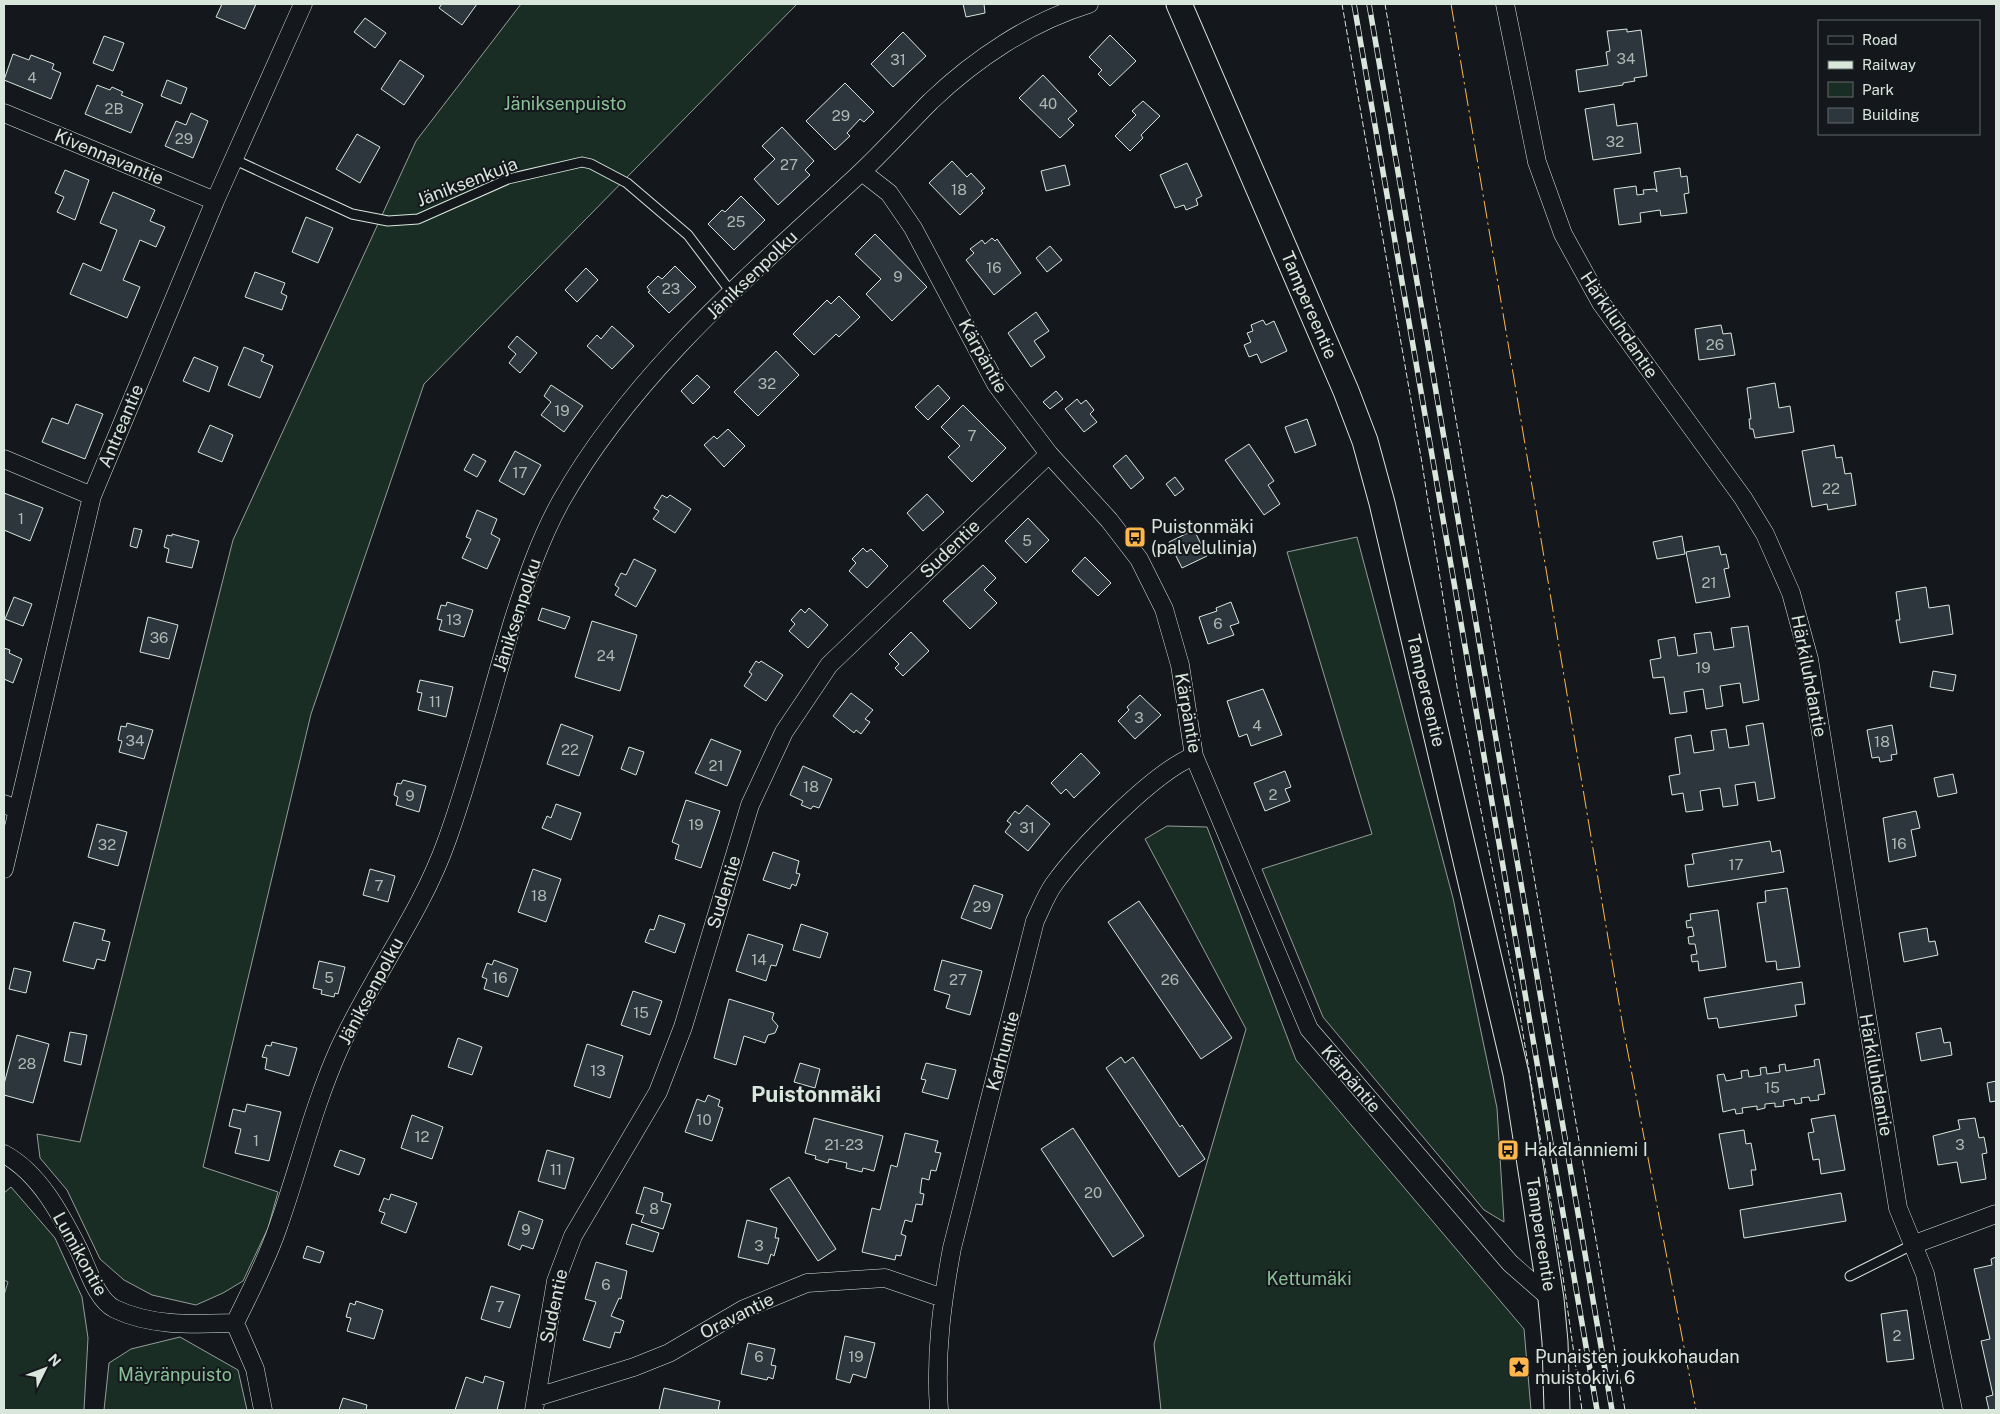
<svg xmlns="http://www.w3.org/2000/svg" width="2000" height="1414" viewBox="0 0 2000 1414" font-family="'Public Sans',sans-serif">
<rect width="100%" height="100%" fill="#14181c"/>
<path fill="#1a2d24" stroke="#939e99" d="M521 4H797L424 384 311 714 203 1167 278 1192 268 1228 243 1281 223 1293 196 1305 152 1295 124 1280 100 1259 67 1190 40 1158 37 1134 80 1142 233 540 416 141Z
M1357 537 1453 898 1497 1108 1504 1222 1484 1210 1323 1017 1262 869 1372 834 1287 552Z
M1167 826 1207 827 1296 1060 1524 1329 1531 1410H1161L1154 1344 1246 1029 1145 839Z
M11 1187 55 1238 82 1297 88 1338 84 1410H4V1295L8 1282 4 1280V1193Z
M180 1337 238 1370 247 1410H104L109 1363 131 1349Z"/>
<path fill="#2c363c" stroke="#d8e6dc" d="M222 4H256L245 29 216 17Z
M442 4H477L462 25 439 8Z
M963 4H984L985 13 966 17Z
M365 18 386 33 375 48 354 32Z
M1627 29V32L1641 30 1647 76 1634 78 1635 81 1623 83V85L1579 92 1576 70 1608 65 1606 52 1610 51 1607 31Z
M903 32 926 56 893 87 871 64Z
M1110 35 1136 61 1110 86 1098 74 1102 70 1089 57Z
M104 36 124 43 113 71 93 63Z
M13 54 29 60 31 55 54 64 52 69 61 73 51 99 4 80Z
M400 60 424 76 404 105 381 89Z
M1043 75 1077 111 1068 119 1074 125 1060 138 1019 98Z
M167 80 187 88 181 104 161 96Z
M845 83 874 112 864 122 860 119 847 133 850 136 835 150 806 121Z
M97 85 110 90 112 87 123 92 121 95 143 104 131 133 85 114Z
M1143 101 1160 116 1141 135 1143 138 1130 151 1115 136 1136 115 1132 111Z
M1614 104 1617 126 1637 123 1641 153 1593 160 1585 109Z
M191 113 208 121 193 158 165 146 176 121 186 125Z
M782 127 814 161 805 170 810 175 778 205 754 179 775 159 762 146Z
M357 134 380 147 360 183 336 169Z
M952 161 967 177 971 173 985 188 981 191 983 193 960 215 929 183Z
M1187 163 1202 196 1196 199 1198 205 1186 210 1184 205 1175 208 1160 175Z
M1065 165 1070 185 1046 191 1041 171Z
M1680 168 1681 177 1687 176 1689 193 1684 194 1687 213 1661 216 1660 210 1640 213 1641 222 1619 225 1614 189 1636 186 1637 195 1644 194 1643 190 1655 189 1657 192 1654 172Z
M65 170 89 180 75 220 57 212 64 197 55 193Z
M113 192 155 210 150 221 165 227 156 247 140 240 123 280 140 287 127 318 70 294 83 263 101 271 117 230 100 223Z
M741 196 765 220 734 250 708 224 722 210 725 212Z
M306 217 333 228 318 263 292 252Z
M875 234 927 287 892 321 866 294 881 279 855 254Z
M992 238 995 241 997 239 1021 273 994 295 966 260 974 253 970 249 982 240 985 244Z
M1050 246 1062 260 1047 272 1036 258Z
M675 266 696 287 669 313 648 292 650 291 647 287 658 276 662 279Z
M586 268 598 280 577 302 565 290Z
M255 272 285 283 281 293 287 296 282 310 245 297Z
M839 296 860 317 839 337 836 334 814 355 793 334 827 300 831 304Z
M1036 312 1049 331 1034 341 1045 357 1031 367 1008 333Z
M1263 320 1266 325 1274 321 1287 351 1261 363 1257 354 1249 357 1244 345 1251 342 1247 333 1253 331 1251 325Z
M1721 325 1723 334 1731 333 1735 355 1699 360 1695 329Z
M612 326 634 346 612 369 587 346 597 335 601 339Z
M517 336 537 353 520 373 509 363 516 354 508 347Z
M244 347 264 355 261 361 273 366 260 398 228 385Z
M776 351 799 375 758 416 734 392Z
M194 357 218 367 209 392 183 381Z
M697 375 710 387 693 404 681 391Z
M1775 383 1779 408 1790 406 1794 432 1755 438 1753 429H1750L1749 419H1751L1747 388Z
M551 385 583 406 564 432 541 415 551 402 544 396Z
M938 385 950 398 928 420 915 407Z
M1056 391 1063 399 1050 409 1043 402Z
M1077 399 1081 404 1086 400 1094 410 1090 414 1097 422 1084 432 1065 409Z
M76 404 103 414 85 459 42 442 52 418 68 424Z
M963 405 1006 448 972 482 948 457 960 446 941 427Z
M1307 419 1316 445 1295 453 1285 427Z
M210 425 233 435 222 462 198 452Z
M728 429 745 446 724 467 704 445 714 436 717 439Z
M1249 444 1274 481 1268 485 1280 504 1264 515 1225 460Z
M1834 445 1836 458 1842 457 1845 474 1851 473 1856 505 1828 510 1827 504 1812 507 1802 451Z
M515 451 541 465 524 495 499 481Z
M473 454 486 461 477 477 464 470Z
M1126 455 1144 478 1131 489 1113 466Z
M1175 477 1184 489 1175 496 1166 484Z
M4 493 43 508 30 541 4 530Z
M927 494 944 512 923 531 907 513Z
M662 495 667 498 670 495 691 509 675 533 653 519 659 511 654 508Z
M477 510 497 519 491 534 500 539 487 569 462 558 471 539 466 537Z
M1028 518 1049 540 1026 563 1005 541Z
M134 528 142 530 137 548 130 546Z
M1194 530 1207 556 1182 568 1169 542Z
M172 534 199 541 192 568 166 562 169 549 164 547 167 535 172 536Z
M1682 536 1685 554 1657 559 1653 542Z
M1719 546 1721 555 1726 554 1729 568 1724 569 1730 597 1696 603 1686 552Z
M863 548 867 552 871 549 888 566 867 588 849 571 856 563 852 559Z
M1085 557 1111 583 1098 596 1072 571Z
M634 559 656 570 636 607 615 595 619 588 615 585 621 573 626 575Z
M983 565 996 578 984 590 997 603 970 629 943 601Z
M1926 587 1929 608 1949 605 1953 634 1900 643 1896 620H1900L1896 592Z
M14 597 32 604 23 626 5 619Z
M447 602 473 610 464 637 439 630 442 620 437 619 441 605 446 606Z
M1231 602 1239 623 1230 626 1234 635 1208 644 1199 617 1217 611 1216 608Z
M542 608 570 617 565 629 538 620Z
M809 608 828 625 808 648 789 631 795 624 791 620 801 609 805 613Z
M148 617 178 625 169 659 140 652Z
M592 621 637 635 620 691 575 677Z
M1748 626 1759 700 1743 703 1740 683 1720 686 1723 706 1706 709 1703 689 1684 692 1687 712 1670 714 1664 677 1653 678 1650 660 1661 658 1658 640 1675 637 1678 656 1697 653 1694 634 1711 632 1714 650 1734 647 1731 628Z
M911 632 929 651 903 676 895 668 899 664 889 654Z
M4 648 10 650 9 653 22 659 13 683 4 679Z
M756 661 759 663 761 661 783 675 766 701 744 686 752 674 749 672Z
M1933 671 1956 675 1953 691 1930 687Z
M420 680 453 687 446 717 418 710 422 693 417 692Z
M1263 689 1282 735 1251 746 1247 734 1239 737 1227 701Z
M851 693 873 710 865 719 870 722 861 734 856 730 854 733 833 716Z
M1140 695 1161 715 1135 739 1118 721 1129 710 1127 707Z
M127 723 153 730 144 759 119 752 122 741 118 740 121 726 126 727Z
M1763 723 1775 798 1758 801 1755 782 1735 785 1738 805 1723 807 1720 788 1700 791 1703 810 1686 812 1683 793 1672 795 1669 776 1680 774 1675 738 1691 735 1694 753 1714 750 1711 731 1726 729 1729 748 1749 745 1746 726Z
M561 724 593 736 579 776 547 764Z
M1892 725 1897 754 1891 755 1892 760 1880 762 1879 757 1872 758 1867 730Z
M711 739 741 751 727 786 695 773Z
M629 747 644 752 636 775 621 769Z
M1081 753 1100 773 1074 798 1066 789 1061 794 1051 783Z
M803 766 832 779 819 808 813 806 811 809 801 805 803 801 790 795Z
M1285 771 1291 787 1285 789 1290 801 1265 811 1254 783Z
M1953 774 1957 793 1938 797 1934 778Z
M403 780 426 786 419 812 396 805 398 797 394 795 397 783 401 784Z
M686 800 720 811 701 868 675 859 679 845 672 842Z
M556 804 581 813 571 840 542 828 547 816 551 818Z
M1027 805 1050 824 1028 851 1005 832 1011 824 1007 821 1015 811 1019 814Z
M1916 811 1920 828 1911 830 1916 856 1889 862 1883 818Z
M97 824 127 832 118 866 88 857Z
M1770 841 1772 852 1780 850 1784 872 1688 887 1685 865 1694 864 1692 854Z
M773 852 799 861 796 873 800 874 796 886 792 884 790 889 763 880Z
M370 869 395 876 388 902 363 895Z
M533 869 561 879 546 922 518 912Z
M974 885 1003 895 991 929 961 918Z
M1787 888 1800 967 1777 970 1776 961 1766 962 1757 903 1766 902 1765 891Z
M1139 901 1232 1038 1201 1059 1108 922Z
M1718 910 1726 967 1699 971 1698 961 1692 962 1691 955 1697 954 1695 944H1689L1688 937 1694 936 1692 927 1687 928 1686 921 1691 920 1690 914Z
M659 915 685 924 675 953 645 942 650 929 654 930Z
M74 922 105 930 102 940 110 942 105 961 97 959 94 969 63 961Z
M801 924 828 933 820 958 793 950Z
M1927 928 1929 942 1935 941 1938 955 1904 962 1899 933Z
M748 934 783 945 776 966 771 965 766 981 736 971Z
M494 960 518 969 508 997 484 989 487 979 482 977 487 963 492 965Z
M942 960 982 971 970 1015 946 1008 950 995 934 990Z
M319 961 345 967 338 994 335 993 334 997 321 994 322 990 313 988Z
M14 968 31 972 26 993 9 989Z
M1802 982 1805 1004 1795 1005 1797 1016 1719 1028 1717 1018 1708 1019 1704 998Z
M633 991 662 1001 650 1035 621 1025Z
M729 999 774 1013 772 1019 778 1026 775 1033 768 1035 765 1043 744 1036 736 1065 714 1058Z
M1941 1028 1944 1043 1950 1042 1952 1055 1921 1061 1916 1033Z
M70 1032 87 1035 81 1065 64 1061Z
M17 1035 49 1044 33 1103 4 1095V1084Z
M458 1038 482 1047 472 1075 448 1067Z
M272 1042 297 1048 289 1076 265 1069 267 1058 262 1057 266 1045 271 1046Z
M587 1044 623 1056 610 1098 574 1086Z
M1121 1057 1125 1063 1133 1057 1180 1127 1182 1125 1205 1159 1179 1177 1106 1068Z
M1819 1059 1825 1094 1818 1095 1819 1100 1810 1101 1809 1097 1801 1098 1802 1103 1795 1104 1794 1099 1783 1101 1784 1106 1775 1107V1103L1765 1104V1108L1757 1110V1106L1742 1108 1743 1113 1736 1114 1735 1109 1723 1112 1717 1075 1724 1074 1726 1081 1742 1078 1741 1071 1748 1070 1749 1077 1761 1075 1760 1068 1766 1067 1767 1074 1780 1072 1779 1065 1785 1064 1786 1071 1815 1066 1814 1060Z
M800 1063 820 1069 815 1088 794 1082Z
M926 1063 956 1070 948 1099 922 1092 926 1080 921 1079Z
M1996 1081V1101L1990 1102 1987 1083Z
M708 1095 720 1100 718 1106 723 1108 712 1141 685 1132 697 1099 705 1102Z
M247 1104 281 1112 269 1161 235 1153 241 1129 229 1126 233 1109 245 1112Z
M412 1115 443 1127 432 1159 401 1148Z
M1835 1115 1845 1170 1821 1174 1819 1159 1813 1160 1808 1133 1814 1132 1811 1119Z
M814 1118 883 1136 874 1171 863 1168 862 1172 846 1168 847 1163 829 1159 828 1163 815 1159 816 1156 805 1153Z
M1975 1118 1979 1138 1984 1137 1987 1153 1982 1154 1986 1179 1961 1183 1957 1162 1938 1165 1933 1136 1960 1129 1958 1120Z
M1073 1128 1144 1236 1113 1257 1041 1149Z
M1744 1130 1746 1144 1751 1143 1756 1170H1751L1753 1185 1729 1189 1719 1134Z
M905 1133 938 1141 935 1152 941 1153 936 1171 931 1170 929 1180 922 1178 920 1193 924 1194 922 1205 916 1204 912 1222 905 1220 901 1234 906 1236 901 1256 896 1255 895 1260 862 1252 872 1208 880 1210 891 1165 897 1167Z
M340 1150 365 1159 359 1175 334 1166Z
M547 1150 574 1158 565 1189 538 1181Z
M789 1177 836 1249 818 1261 770 1189Z
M644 1187 663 1193 661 1201 671 1204 663 1229 641 1222 644 1215 636 1213Z
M1841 1193 1846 1221 1744 1238 1740 1210Z
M391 1194 417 1203 406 1233 381 1223 385 1213 379 1211 384 1198 389 1200Z
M519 1211 543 1220 533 1249 522 1245 520 1250 508 1245Z
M747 1220 777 1228 775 1238H779L774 1256 771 1254 768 1264 738 1257Z
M632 1224 659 1233 653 1252 626 1244Z
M307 1246 324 1252 320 1263 303 1258Z
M1996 1257V1410H1989L1986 1397 1993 1395 1981 1341 1990 1339 1974 1269 1992 1265 1991 1259Z
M596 1262 627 1271 621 1299 619 1298 611 1316 624 1321 620 1333 615 1332 610 1348 583 1340 596 1302 585 1299Z
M491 1286 520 1295 510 1328 481 1319Z
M356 1301 383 1310 374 1339 347 1331 351 1318 346 1317 350 1303 355 1305Z
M1907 1310 1914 1359 1887 1362 1881 1314Z
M845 1336 875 1343 866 1378 853 1374 850 1383 836 1379Z
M748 1343 775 1349 771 1365 776 1366 773 1379 768 1377 767 1380 741 1374Z
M485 1376 504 1382 497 1410H455L466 1377 483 1383Z
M664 1388 720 1401 718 1410H659Z
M343 1398 367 1405 366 1410H339Z"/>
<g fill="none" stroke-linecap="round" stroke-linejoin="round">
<g stroke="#d8e6dc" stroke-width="11">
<path id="service" d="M233 159 352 214 388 221 418 219 508 179 582 162 591 164 627 183 688 235 731 292
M1850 1276 1912 1245"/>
</g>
<g stroke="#d8e6dc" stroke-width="19">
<path id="minor" d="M1505 4 1537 162 1563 234 1601 303 1743 498 1765 534 1791 593 1809 659 1898 1208 1925 1274 1953 1410
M4 113 215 201
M862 172 889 193 913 228 996 384 1049 454 1109 520 1139 559 1164 609 1180 665 1194 756 1309 1029 1510 1263 1551 1299
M4 459 92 496
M4 804 18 810
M4 869 92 496 215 201 303 4
M4 1154C39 1173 60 1213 78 1248 87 1266 96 1300 115 1309 153 1327 195 1324 235 1323
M1912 1245 1996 1214
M537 1397 634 1367 669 1353 744 1309 807 1283 885 1278 943 1298
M263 1410 255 1369 235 1323C250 1292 267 1260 278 1227 299 1168 313 1107 339 1049 371 978 421 914 447 840 473 768 491 694 513 621 526 580 540 539 561 501 634 372 750 275 856 177 882 153 906 126 931 101 975 59 1030 22 1089 4
M534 1410 556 1281 573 1236 658 1092 683 1027 750 805 784 732 829 665 1049 454
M939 1410C935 1355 942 1302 952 1248L1035 921C1041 909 1046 895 1054 884 1080 848 1154 772 1194 756"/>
</g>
<g stroke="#d8e6dc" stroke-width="27">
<g id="secondary">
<path id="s1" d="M1179 4 1346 391 1365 441 1382 503 1516 1074 1551 1299 1555 1342 1557 1410"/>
</g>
</g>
<use href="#service" stroke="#14181c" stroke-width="9"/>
<use href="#minor" stroke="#14181c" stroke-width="18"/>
<use href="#secondary" stroke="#14181c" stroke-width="25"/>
<g stroke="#d8e6dc" stroke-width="5.5">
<path id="rail" d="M1354 4 1597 1410
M1369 4 1612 1410"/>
</g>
<use href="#rail" stroke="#14181c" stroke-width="4" stroke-dasharray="11" stroke-linecap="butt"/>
<path stroke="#d8e6dc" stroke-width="1" stroke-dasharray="6 2.5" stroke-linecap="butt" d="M1342 4 1422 463 1458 693 1515 985 1562 1270 1582 1410
M1385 4 1625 1410"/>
<path stroke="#ffb74d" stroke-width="1" stroke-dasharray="18 4 2.5 4" stroke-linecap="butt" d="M1451 4 1623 1027 1696 1410"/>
</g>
<defs>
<g id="bus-square" transform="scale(1.125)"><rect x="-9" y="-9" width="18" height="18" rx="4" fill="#ffb74d" stroke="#14181c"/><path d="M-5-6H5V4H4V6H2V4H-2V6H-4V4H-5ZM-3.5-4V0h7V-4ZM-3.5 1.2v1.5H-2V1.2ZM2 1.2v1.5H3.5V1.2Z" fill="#111"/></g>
<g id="sight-square" transform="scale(1.125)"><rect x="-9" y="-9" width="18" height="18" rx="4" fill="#ffb74d" stroke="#14181c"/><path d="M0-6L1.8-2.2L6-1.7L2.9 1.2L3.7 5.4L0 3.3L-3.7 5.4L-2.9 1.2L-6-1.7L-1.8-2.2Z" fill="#111"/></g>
</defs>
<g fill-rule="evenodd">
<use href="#bus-square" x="1135" y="537"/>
<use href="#bus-square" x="1508" y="1150"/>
<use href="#sight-square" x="1519" y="1367"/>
</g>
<g text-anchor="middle" stroke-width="4" stroke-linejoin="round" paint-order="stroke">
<g font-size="15" fill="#adbab4">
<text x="1626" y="64">34</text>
<text x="898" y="65">31</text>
<text x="32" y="83">4</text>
<text x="1048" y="109">40</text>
<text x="114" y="114">2B</text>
<text x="841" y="121">29</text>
<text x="184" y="144">29</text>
<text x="1615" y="147">32</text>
<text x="789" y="170">27</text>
<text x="959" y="195">18</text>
<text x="736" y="227">25</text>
<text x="994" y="273">16</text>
<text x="898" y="282">9</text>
<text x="671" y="294">23</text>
<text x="1715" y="350">26</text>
<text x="767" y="389">32</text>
<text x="562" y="416">19</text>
<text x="972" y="441">7</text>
<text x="520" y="478">17</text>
<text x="1831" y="494">22</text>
<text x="21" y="524">1</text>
<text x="1027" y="546">5</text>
<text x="1709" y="588">21</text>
<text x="454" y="625">13</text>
<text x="1218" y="629">6</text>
<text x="159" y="643">36</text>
<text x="606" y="661">24</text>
<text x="1703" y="673">19</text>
<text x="435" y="707">11</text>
<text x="1139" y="723">3</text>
<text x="1257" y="731">4</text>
<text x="135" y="746">34</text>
<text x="1882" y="747">18</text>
<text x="570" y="755">22</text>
<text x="716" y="771">21</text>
<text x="811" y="792">18</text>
<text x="1273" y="800">2</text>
<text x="410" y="801">9</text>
<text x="696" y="830">19</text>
<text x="1027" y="833">31</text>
<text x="1899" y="849">16</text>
<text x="107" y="850">32</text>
<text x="1736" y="870">17</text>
<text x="379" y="891">7</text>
<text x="539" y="901">18</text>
<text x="982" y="912">29</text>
<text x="759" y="965">14</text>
<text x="329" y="983">5</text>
<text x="500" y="983">16</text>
<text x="958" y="985">27</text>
<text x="1170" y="985">26</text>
<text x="641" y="1018">15</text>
<text x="27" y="1069">28</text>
<text x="598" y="1076">13</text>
<text x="1772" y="1093">15</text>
<text x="704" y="1125">10</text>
<text x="422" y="1142">12</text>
<text x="256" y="1146">1</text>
<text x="844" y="1150">21-23</text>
<text x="1960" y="1150">3</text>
<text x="556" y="1175">11</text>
<text x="1093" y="1198">20</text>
<text x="654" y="1214">8</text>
<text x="526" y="1235">9</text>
<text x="759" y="1251">3</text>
<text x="606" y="1290">6</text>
<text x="500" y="1312">7</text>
<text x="1897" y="1341">2</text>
<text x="759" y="1362">6</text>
<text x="856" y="1362">19</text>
</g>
<g font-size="18" fill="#8ac095" stroke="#14181c">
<text x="565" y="110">Jäniksenpuisto</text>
<text x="1309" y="1285">Kettumäki</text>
<text x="175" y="1381">Mäyränpuisto</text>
</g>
<g font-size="18" fill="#d8e6dc" stroke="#14181c">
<text transform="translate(109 157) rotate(23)" y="6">Kivennavantie</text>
<text transform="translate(467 182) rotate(-21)" y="6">Jäniksenkuja</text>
<text transform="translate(752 275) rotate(-44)" y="6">Jäniksenpolku</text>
<text dy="6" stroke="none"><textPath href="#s1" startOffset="328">Tampereentie</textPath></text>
<text transform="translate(1619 325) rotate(56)" y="6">Härkiluhdantie</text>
<text transform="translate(983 356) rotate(61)" y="6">Kärpäntie</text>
<text transform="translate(121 426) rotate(-67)" y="6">Antreantie</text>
<text transform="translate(950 549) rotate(-44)" y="6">Sudentie</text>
<text transform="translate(517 615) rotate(-72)" y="6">Jäniksenpolku</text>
<text transform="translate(1809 676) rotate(79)" y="6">Härkiluhdantie</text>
<text dy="6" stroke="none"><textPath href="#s1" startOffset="732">Tampereentie</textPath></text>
<text transform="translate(1188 713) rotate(80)" y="6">Kärpäntie</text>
<text transform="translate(724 892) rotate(-73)" y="6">Sudentie</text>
<text transform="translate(371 991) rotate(-62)" y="6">Jäniksenpolku</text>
<text transform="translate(1003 1051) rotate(-75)" y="6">Karhuntie</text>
<text transform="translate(1876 1075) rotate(80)" y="6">Härkiluhdantie</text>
<text transform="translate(1351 1079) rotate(50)" y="6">Kärpäntie</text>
<text dy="6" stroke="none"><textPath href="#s1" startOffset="1288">Tampereentie</textPath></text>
<text transform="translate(80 1254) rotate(61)" y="6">Lumikontie</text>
<text transform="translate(554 1306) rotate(-78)" y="6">Sudentie</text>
<text transform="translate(737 1316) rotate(-27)" y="6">Oravantie</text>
</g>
<g font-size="18" fill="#d8e6dc" stroke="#14181c" text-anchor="start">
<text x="1151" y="533">Puistonmäki<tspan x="1151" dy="21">(palvelulinja)</tspan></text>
<text x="1524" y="1156">Hakalanniemi I</text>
<text x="1535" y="1363">Punaisten joukkohaudan<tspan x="1535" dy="21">muistokivi 6</tspan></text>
</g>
<g font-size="22" font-weight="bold" fill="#d8e6dc" stroke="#14181c">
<text x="816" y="1102">Puistonmäki</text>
</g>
</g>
<rect width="2000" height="1414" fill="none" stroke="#d8e6dc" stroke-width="10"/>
<rect x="1818" y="20" width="162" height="115" fill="#14181c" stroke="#626a69"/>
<rect x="1828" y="36" width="25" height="8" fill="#14181c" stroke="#626a69"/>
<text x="1862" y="45" font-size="15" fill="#d8e6dc">Road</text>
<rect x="1828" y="61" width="25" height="8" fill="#d8e6dc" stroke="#626a69"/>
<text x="1862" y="70" font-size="15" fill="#d8e6dc">Railway</text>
<rect x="1828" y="82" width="25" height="15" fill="#1a2d24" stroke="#626a69"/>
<text x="1862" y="95" font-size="15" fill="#d8e6dc">Park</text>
<rect x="1828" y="108" width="25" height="15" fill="#2c363c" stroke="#626a69"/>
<text x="1862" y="120" font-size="15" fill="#d8e6dc">Building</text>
<g transform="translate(45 1369) rotate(48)" stroke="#14181c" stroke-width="4" paint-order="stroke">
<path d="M0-4L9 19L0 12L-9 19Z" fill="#d8e6dc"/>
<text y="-8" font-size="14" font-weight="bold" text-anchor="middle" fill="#d8e6dc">N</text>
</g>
</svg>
